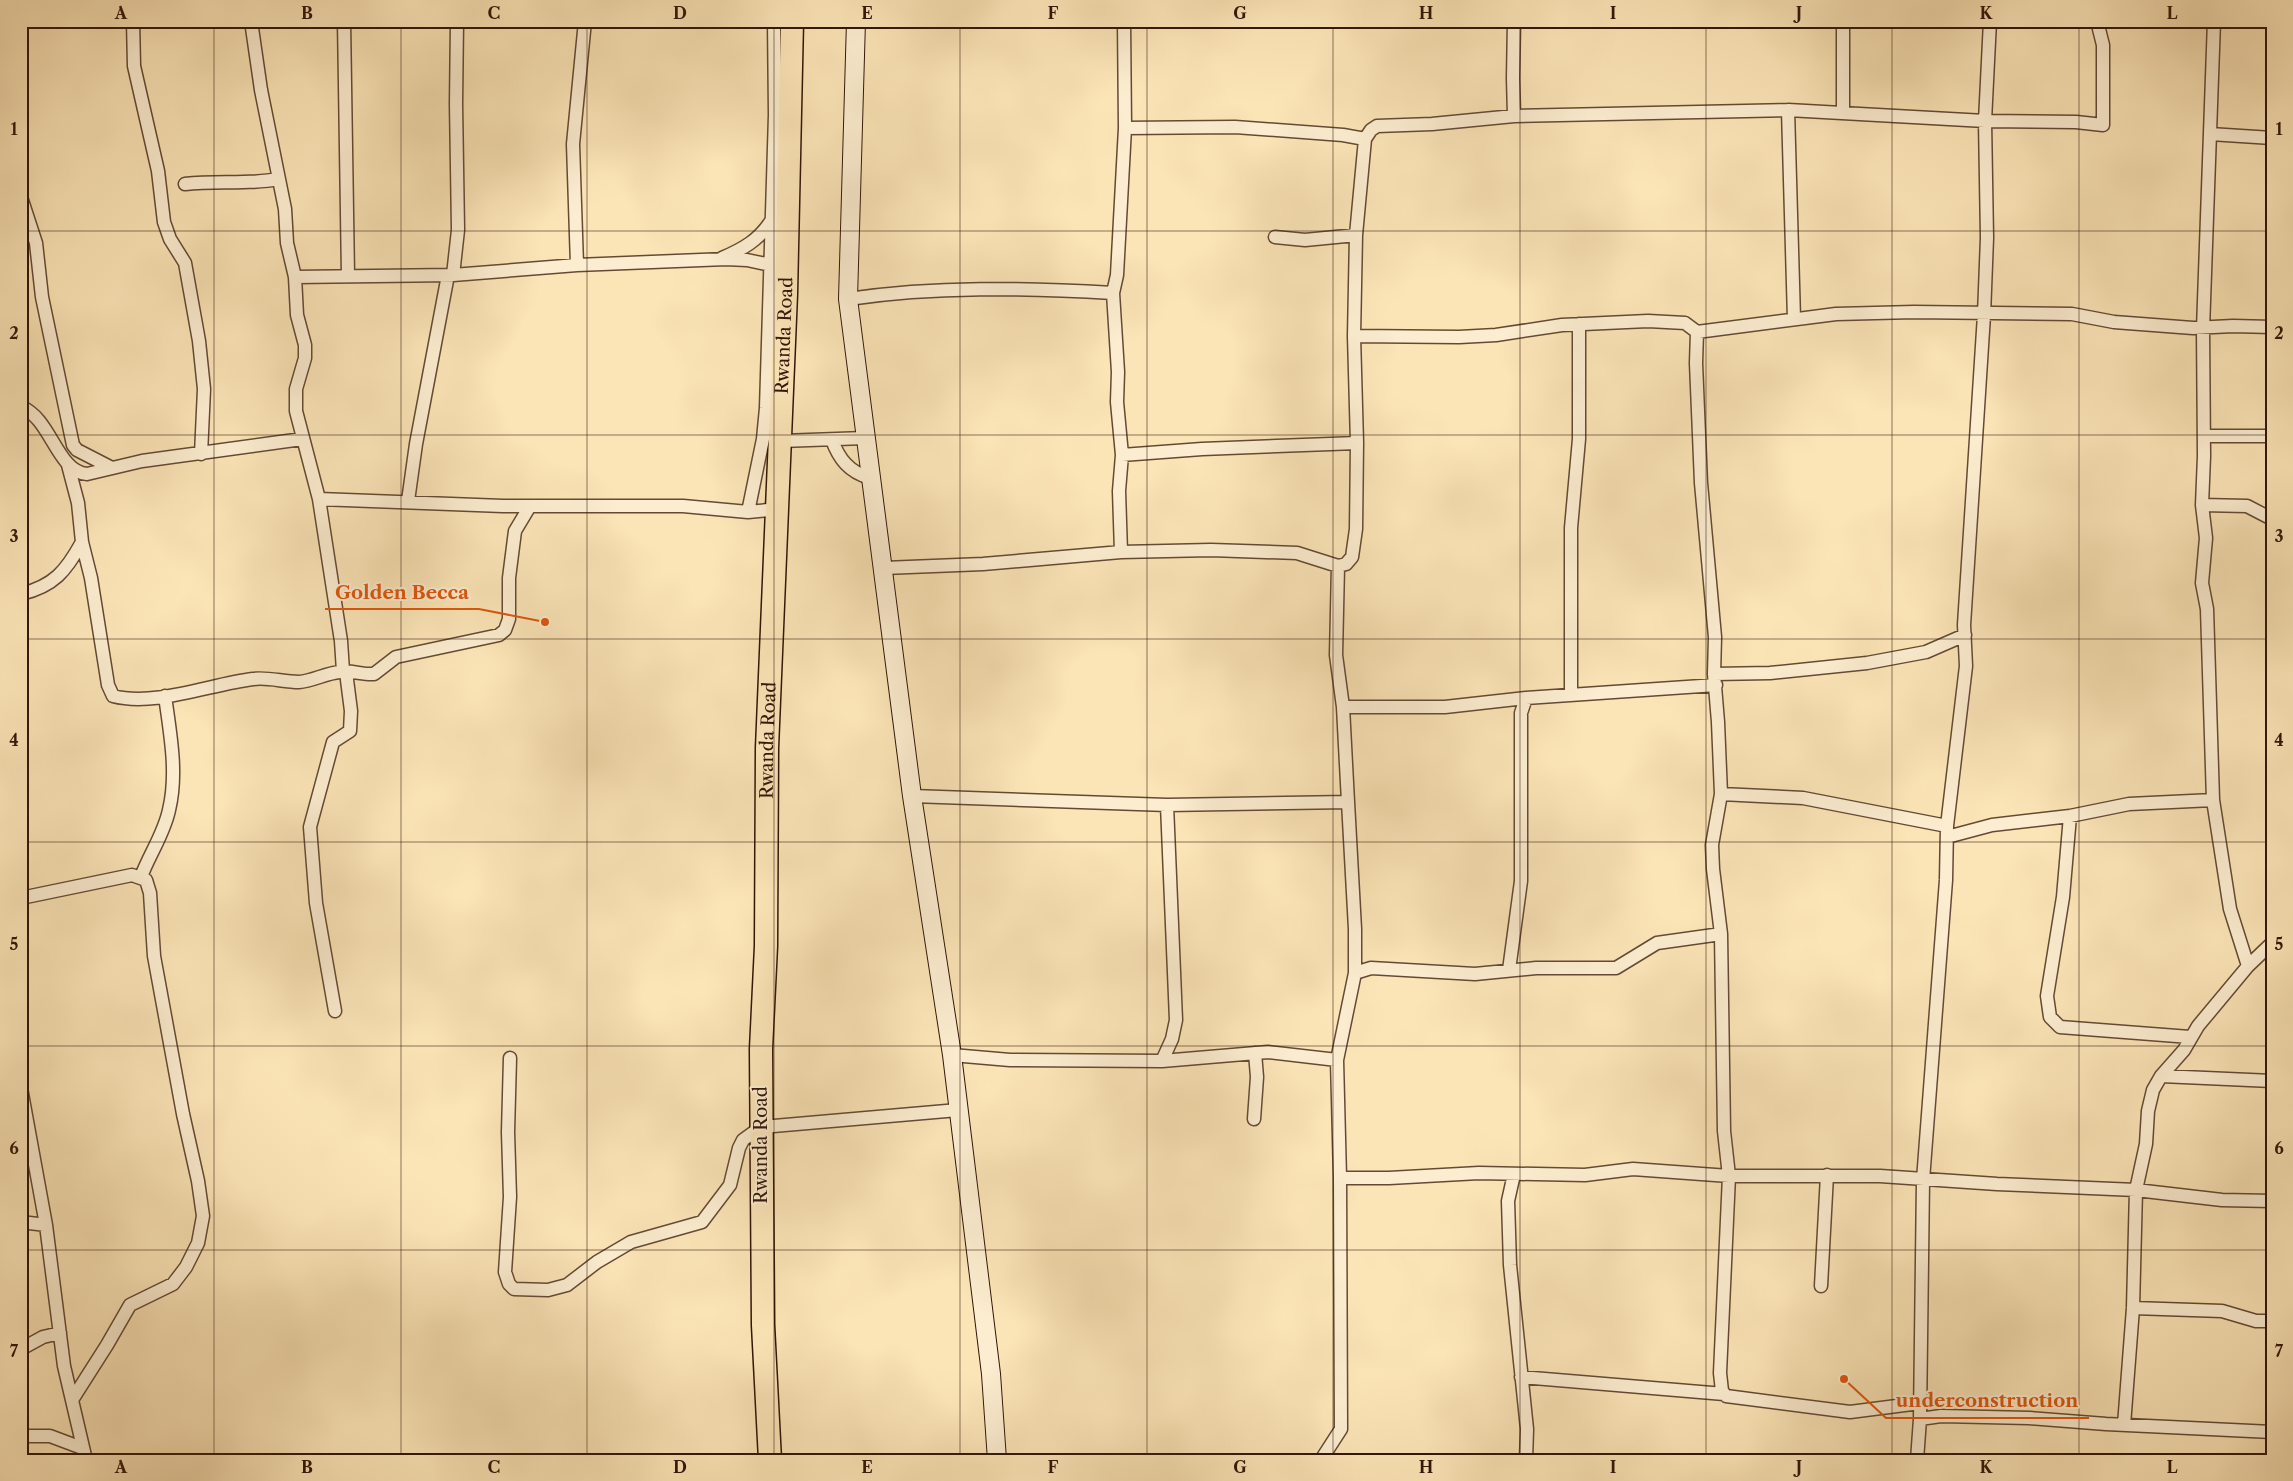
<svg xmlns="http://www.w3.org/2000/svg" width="2293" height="1481" viewBox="0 0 2293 1481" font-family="'Libre Caslon Text',serif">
<rect width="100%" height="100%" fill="#fbe4b6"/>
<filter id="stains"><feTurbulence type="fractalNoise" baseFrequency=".004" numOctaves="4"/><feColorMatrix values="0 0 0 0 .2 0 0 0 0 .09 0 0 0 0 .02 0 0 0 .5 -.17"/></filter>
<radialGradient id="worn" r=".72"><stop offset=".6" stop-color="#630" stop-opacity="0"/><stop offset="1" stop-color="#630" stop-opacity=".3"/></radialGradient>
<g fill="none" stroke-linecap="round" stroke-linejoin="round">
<g stroke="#644a34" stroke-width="15">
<path id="street" d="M133 21 134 66 158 171 164 222 170 239 185 263 199 341 204 389 201 454
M251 21 261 90 285 209 287 243 295 277 297 315 305 345V358L296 389V411L319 499 341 641 343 671
M344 21 348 276
M1124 21 1125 128
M1514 21 1513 78 1514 116 1788 110 1985 121 2076 122 2103 125V45L2097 21
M2214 21 2203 329 2204 456 2202 505 2206 538 2202 583 2207 609 2213 800 2230 909 2248 966
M1788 110 1794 319
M1843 113V21
M2210 134 2272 138
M185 184C217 180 248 185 278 179
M21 197 36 243 42 297 73 445 77 450 112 468
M1275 237 1305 240 1356 235
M722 258C743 249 759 240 771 221
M577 265 573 144 585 21
M453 275 458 230 456 104 457 21
M295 277 453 275 577 265 726 259 747 260 771 265
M1113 293 1117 275 1125 128 1235 127 1343 135 1365 139
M848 299C936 286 1024 288 1113 293L1118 372 1117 402 1122 455 1119 491 1121 552
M1354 336 1459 337 1496 335 1562 325 1648 321 1685 323 1697 332
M21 407C51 418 57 472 87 474L142 461 302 439
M2204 436H2272
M832 440C839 459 849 472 870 478
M781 441 865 438
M1122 455 1202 449 1357 443
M68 465 78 503 82 542 91 578 108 685 113 696C155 707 211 684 253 679 269 677 283 682 299 682 313 681 326 673 340 672 351 670 363 675 374 674L396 657 499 635 505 630 509 619V578L515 531 530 506
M319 499 503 506H683L748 512 779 509
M408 501 416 444 448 275
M2202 505 2247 506 2272 519
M748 512 763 439 766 408 775 115 774 21
M884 568 983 564 1121 552 1211 550 1297 553 1338 566 1346 564 1352 557 1356 529 1357 443 1354 336 1356 235 1365 139 1371 130 1377 126 1432 124 1514 116
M21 594C54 586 66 571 82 542
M1714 674 1770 673 1867 663 1926 652 1965 635
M1571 694V528L1579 439V324
M1343 707H1445L1526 698 1716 685
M1721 794 1803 798 1947 826
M912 796 1167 805 1348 802 1343 707 1336 655 1338 566
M1348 802 1355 929V973
M2070 816 2063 897 2047 996 2050 1017 2060 1027 2190 1037
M1947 837 1992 825 2070 816 2129 804 2213 800
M141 877C149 855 164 834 169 810 178 773 170 733 165 696
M21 898 132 875 146 880 150 893 154 956 183 1114 198 1181 203 1216 198 1243 186 1267 173 1284 130 1305 107 1345 72 1400
M1509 970 1521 881V713L1526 698
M335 1011 316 903 310 827 333 742 350 731 351 711 346 672
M952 1055 1010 1060 1162 1061 1268 1052 1337 1060 1340 1178H1389L1479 1173 1585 1175 1633 1169 1729 1176H1880L1997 1184 2136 1190 2222 1200 2272 1201
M510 1058 508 1132 510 1197 505 1272 509 1284 514 1289 548 1290 567 1285 597 1262 631 1242 702 1222 730 1185 739 1148 743 1140 761 1127 958 1110
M1337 1060 1355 973 1371 968 1475 974 1536 968H1616L1657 943 1721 934
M1162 1061 1172 1039 1176 1020 1167 805
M2161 1076 2272 1081
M21 1088 46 1225 64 1366 86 1460
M1254 1119 1257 1077 1255 1053
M1514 1174 1508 1201 1510 1265 1527 1429 1526 1460
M21 1222 46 1225
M1821 1286 1827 1175
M2133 1308 2222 1311 2256 1321H2272
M21 1349 43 1337 60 1333
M1521 1377 1724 1394
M1920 1403 1850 1412 1726 1396 1722 1391 1720 1373 1729 1176 1724 1131 1721 934 1713 869 1712 845 1721 794 1718 722 1714 674 1715 637 1701 483 1696 363 1697 332 1836 314 1914 312 2072 314 2114 322 2193 328 2233 326 2272 327
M1920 1419 1941 1416 2029 1418 2106 1424 2272 1432
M2124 1425 2133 1308 2136 1190 2146 1144 2148 1111 2153 1090 2161 1076 2184 1050 2198 1026 2248 966 2272 943
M21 1436H50L82 1448
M1321 1460 1341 1429 1340 1178
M1917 1460 1920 1419 1923 1180 1946 880 1947 826 1966 666 1964 625 1984 315 1987 238 1985 121 1990 21"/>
</g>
<g stroke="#311608" stroke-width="20">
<path id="secondary" d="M856 21 848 299 912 796 952 1055 991 1374 997 1460"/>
</g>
<g stroke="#311608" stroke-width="25">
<g id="highway">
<path id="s1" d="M770 1460 763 1325 761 1049 766 946 767 748 786 294 792 21"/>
</g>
</g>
<use href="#street" stroke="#fcedd0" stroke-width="12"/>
<use href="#secondary" stroke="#fcedd0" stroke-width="18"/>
<use href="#highway" stroke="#fbe4b6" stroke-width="22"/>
</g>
<path fill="none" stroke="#311608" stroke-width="1" stroke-opacity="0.55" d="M214 21V1460M401 21V1460M587 21V1460M774 21V1460M960 21V1460M1147 21V1460M1333 21V1460M1520 21V1460M1706 21V1460M1892 21V1460M2079 21V1460M21 231H2272M21 435H2272M21 639H2272M21 842H2272M21 1046H2272M21 1250H2272"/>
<g text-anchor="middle" stroke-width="4" stroke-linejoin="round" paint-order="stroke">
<g font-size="18" fill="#311608" stroke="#fcedd0">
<text dy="6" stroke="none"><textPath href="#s1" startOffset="1125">Rwanda Road</textPath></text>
<text dy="6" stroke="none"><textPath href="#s1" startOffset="720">Rwanda Road</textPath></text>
<text transform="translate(761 1145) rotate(-90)" y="6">Rwanda Road</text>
</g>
</g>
<path fill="none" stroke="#df560c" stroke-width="2" d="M545 622L479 609H325M1844 1379L1886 1418H2089"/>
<g fill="#df560c" stroke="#fcedd0" stroke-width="2">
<circle cx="545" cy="622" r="5"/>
<circle cx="1844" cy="1379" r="5"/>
</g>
<g font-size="19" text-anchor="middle" font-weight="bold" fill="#df560c" stroke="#fcedd0" stroke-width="4" stroke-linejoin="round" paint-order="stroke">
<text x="402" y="599">Golden Becca</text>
<text x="1987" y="1407">underconstruction</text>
</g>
<rect width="2293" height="1481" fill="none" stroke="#fbe4b6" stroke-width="55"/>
<rect x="28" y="28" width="2238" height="1426" fill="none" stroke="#311608" stroke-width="2"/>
<g font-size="16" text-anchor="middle" font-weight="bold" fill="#311608">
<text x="121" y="19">A</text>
<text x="307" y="19">B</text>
<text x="494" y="19">C</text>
<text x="680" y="19">D</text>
<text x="867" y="19">E</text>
<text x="1053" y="19">F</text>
<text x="1240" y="19">G</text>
<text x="1426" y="19">H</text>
<text x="1613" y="19">I</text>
<text x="1799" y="19">J</text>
<text x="1986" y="19">K</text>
<text x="2172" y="19">L</text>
<text x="14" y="135">1</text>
<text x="2279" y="135">1</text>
<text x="14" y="339">2</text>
<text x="2279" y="339">2</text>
<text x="14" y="542">3</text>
<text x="2279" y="542">3</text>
<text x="14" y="746">4</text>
<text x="2279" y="746">4</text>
<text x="14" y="950">5</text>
<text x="2279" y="950">5</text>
<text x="14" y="1154">6</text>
<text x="2279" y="1154">6</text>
<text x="14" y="1357">7</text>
<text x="2279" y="1357">7</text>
<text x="121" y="1473">A</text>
<text x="307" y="1473">B</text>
<text x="494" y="1473">C</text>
<text x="680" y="1473">D</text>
<text x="867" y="1473">E</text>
<text x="1053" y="1473">F</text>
<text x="1240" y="1473">G</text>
<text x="1426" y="1473">H</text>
<text x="1613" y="1473">I</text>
<text x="1799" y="1473">J</text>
<text x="1986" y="1473">K</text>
<text x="2172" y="1473">L</text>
</g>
<rect width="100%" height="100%" filter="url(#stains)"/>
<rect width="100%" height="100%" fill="url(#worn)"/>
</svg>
